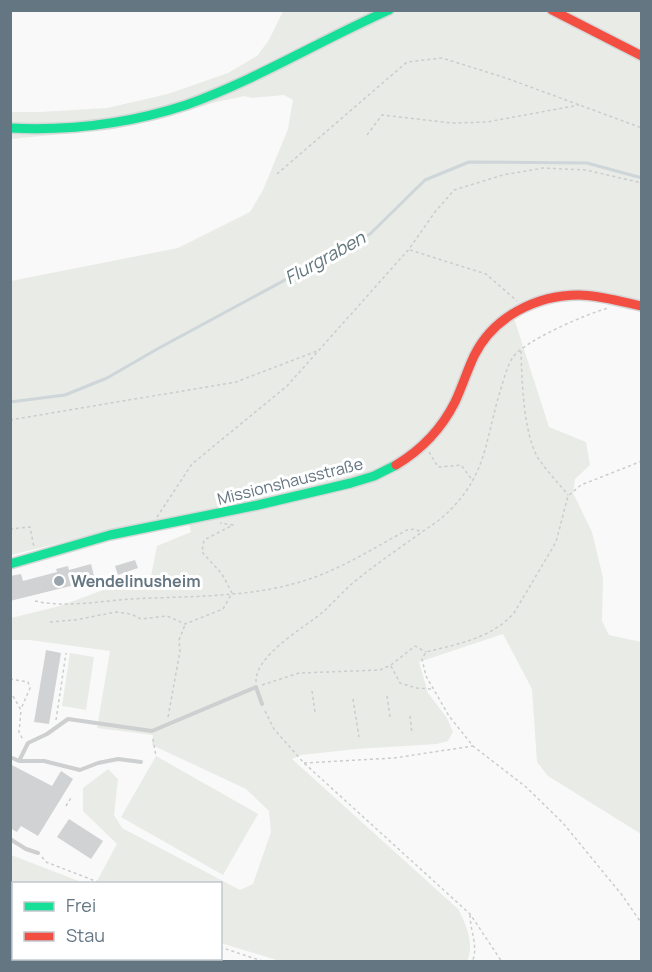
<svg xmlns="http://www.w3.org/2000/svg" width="652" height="972" viewBox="0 0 652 972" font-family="Manrope,sans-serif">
<rect width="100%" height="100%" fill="#f9f9f9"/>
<path fill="#e8ebe6" d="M283 11H641V302L587 292H552L512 312 549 427 586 442 590 465 575 479 573 493 592 532 603 578 602 621 609 635 641 642V834L548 776 537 762 532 689 503 634 419 662 428 693 447 718 453 732 448 741 437 744 356 749 301 755 292 759 458 909C466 924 475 945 467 961H280L221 943 220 884 96 883 117 844 83 811V788L108 769 118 779 114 815 122 828 240 890 253 884 271 832 269 811 246 789 152 745 153 735 97 728 110 651 30 640H11V618L60 606 114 586 150 581 157 546 191 532 189 524 104 532 11 555V281L178 248 250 212 263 190 288 129 293 100 284 95 252 98 245 96 216 102 161 119 114 129 11 139V112H40L107 108 168 94 228 73 257 56 269 40Z
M70 653 94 657 86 710 62 706Z
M156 756 258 814 223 875 121 817Z
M11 855 84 883 14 884V958L103 959 11 960Z"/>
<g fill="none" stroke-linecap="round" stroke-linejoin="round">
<path stroke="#ced6d9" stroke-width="3" d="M10 402 65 395 107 378 159 348 370 234 425 180 469 162 587 163 642 178"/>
</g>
<path fill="#d0d2d3" d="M135 560 138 568 118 575 115 566Z
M91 564 95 580 10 601V576L21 574 23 581 57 572 56 569 68 566 69 570Z
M46 650 61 653 49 724 34 722Z
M10 764 52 786 61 771 73 779 38 836 21 826 17 832 10 828Z
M69 819 103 841 91 859 57 837Z"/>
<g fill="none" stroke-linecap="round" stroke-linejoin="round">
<g stroke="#d5d6d7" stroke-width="12">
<path id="fast" d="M10 128C70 131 128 124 186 105 256 80 321 40 389 10
M10 564 110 535 258 505 351 483 374 476 396 465"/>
</g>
<g stroke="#d5d6d7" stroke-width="12">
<path id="jam" d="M552 10 642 56
M396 465C421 450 442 428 455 402 462 387 467 371 474 356 493 317 536 295 579 295 600 295 621 302 642 306"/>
</g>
<path stroke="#cbcccd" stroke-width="1.5" stroke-dasharray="3 3" stroke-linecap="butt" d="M367 135 382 115 452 123 487 122 579 105
M277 174 407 62 442 58 506 78 642 128
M410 250 486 274 517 301
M521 351C522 380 523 432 538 458 547 471 558 483 568 495
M10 420 236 382 317 351
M429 452 438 467 461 465 473 481
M642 461 581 485 568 496 556 542 514 613C492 638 458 644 426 652L422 659 426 676 449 716 473 746 526 787 563 823 622 895 642 924
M157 517 192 464 287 386 409 249 435 212 454 190 503 175 543 168 586 170 642 183
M10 529 30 527 34 547
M35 601C65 608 101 601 131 599 187 596 246 598 300 582 338 571 372 549 407 530L415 529 421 532
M50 622 75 620 116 612 131 614 141 619 167 616 185 624 223 609 232 593 222 574 202 552 204 540 233 525 220 523
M391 666 400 683 416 688 432 689
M10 679 28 682 30 688 21 709
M256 682C255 655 304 628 323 612 335 601 346 588 359 578 379 562 401 547 422 532 429 527 437 522 444 516 486 477 484 447 499 395 503 383 506 368 513 357 524 341 590 312 609 308
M262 685 299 673 380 670 391 665 415 646 426 652
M10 691 21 710 19 732 23 740
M312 691 315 712
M387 696 390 717
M353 699 359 737
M265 711 274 729 304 763 470 914 502 962
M410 716 412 734
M168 717 180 651 179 640 185 625
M56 720 66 653
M153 739 156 756
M304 763 394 758 473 746
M66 806 72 796
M42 857 46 862 103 884
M470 915C470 930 479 948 472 962
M220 947 265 962
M132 962 185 958"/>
<path stroke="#cecfd0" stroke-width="4" d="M10 757 19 761H44L80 770 98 763 118 759 141 762
M19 761 28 743 47 734 68 719 152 731 256 687 262 704
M10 839 26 849 38 853"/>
<use href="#fast" stroke="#16e098" stroke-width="9"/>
<use href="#jam" stroke="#f24e42" stroke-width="9"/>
</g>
<circle fill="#99a4ac" stroke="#fff" stroke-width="2" cx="59" cy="581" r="6"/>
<g text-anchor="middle" stroke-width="6" stroke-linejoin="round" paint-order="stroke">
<g font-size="16" fill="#657683" stroke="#fff">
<text transform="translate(290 481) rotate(-14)" y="6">Missionshausstraße</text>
</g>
<g font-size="16" font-weight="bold" fill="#657683" stroke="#fff" text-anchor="start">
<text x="71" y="587">Wendelinusheim</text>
</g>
<g font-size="18" font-style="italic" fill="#60757c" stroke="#fff">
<text transform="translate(325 258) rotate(-29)" y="6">Flurgraben</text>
</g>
</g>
<rect width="652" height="972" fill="none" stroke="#657683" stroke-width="24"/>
<rect x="12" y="882" width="210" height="78" fill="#ffffff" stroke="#c1c8cd" stroke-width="1.5"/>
<rect x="24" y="902" width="30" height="9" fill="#16e098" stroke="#c1c8cd" stroke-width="1.5"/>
<text x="66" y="912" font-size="18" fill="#657683">Frei</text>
<rect x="24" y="932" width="30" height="9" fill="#f24e42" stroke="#c1c8cd" stroke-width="1.5"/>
<text x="66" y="942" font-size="18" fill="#657683">Stau</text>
</svg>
